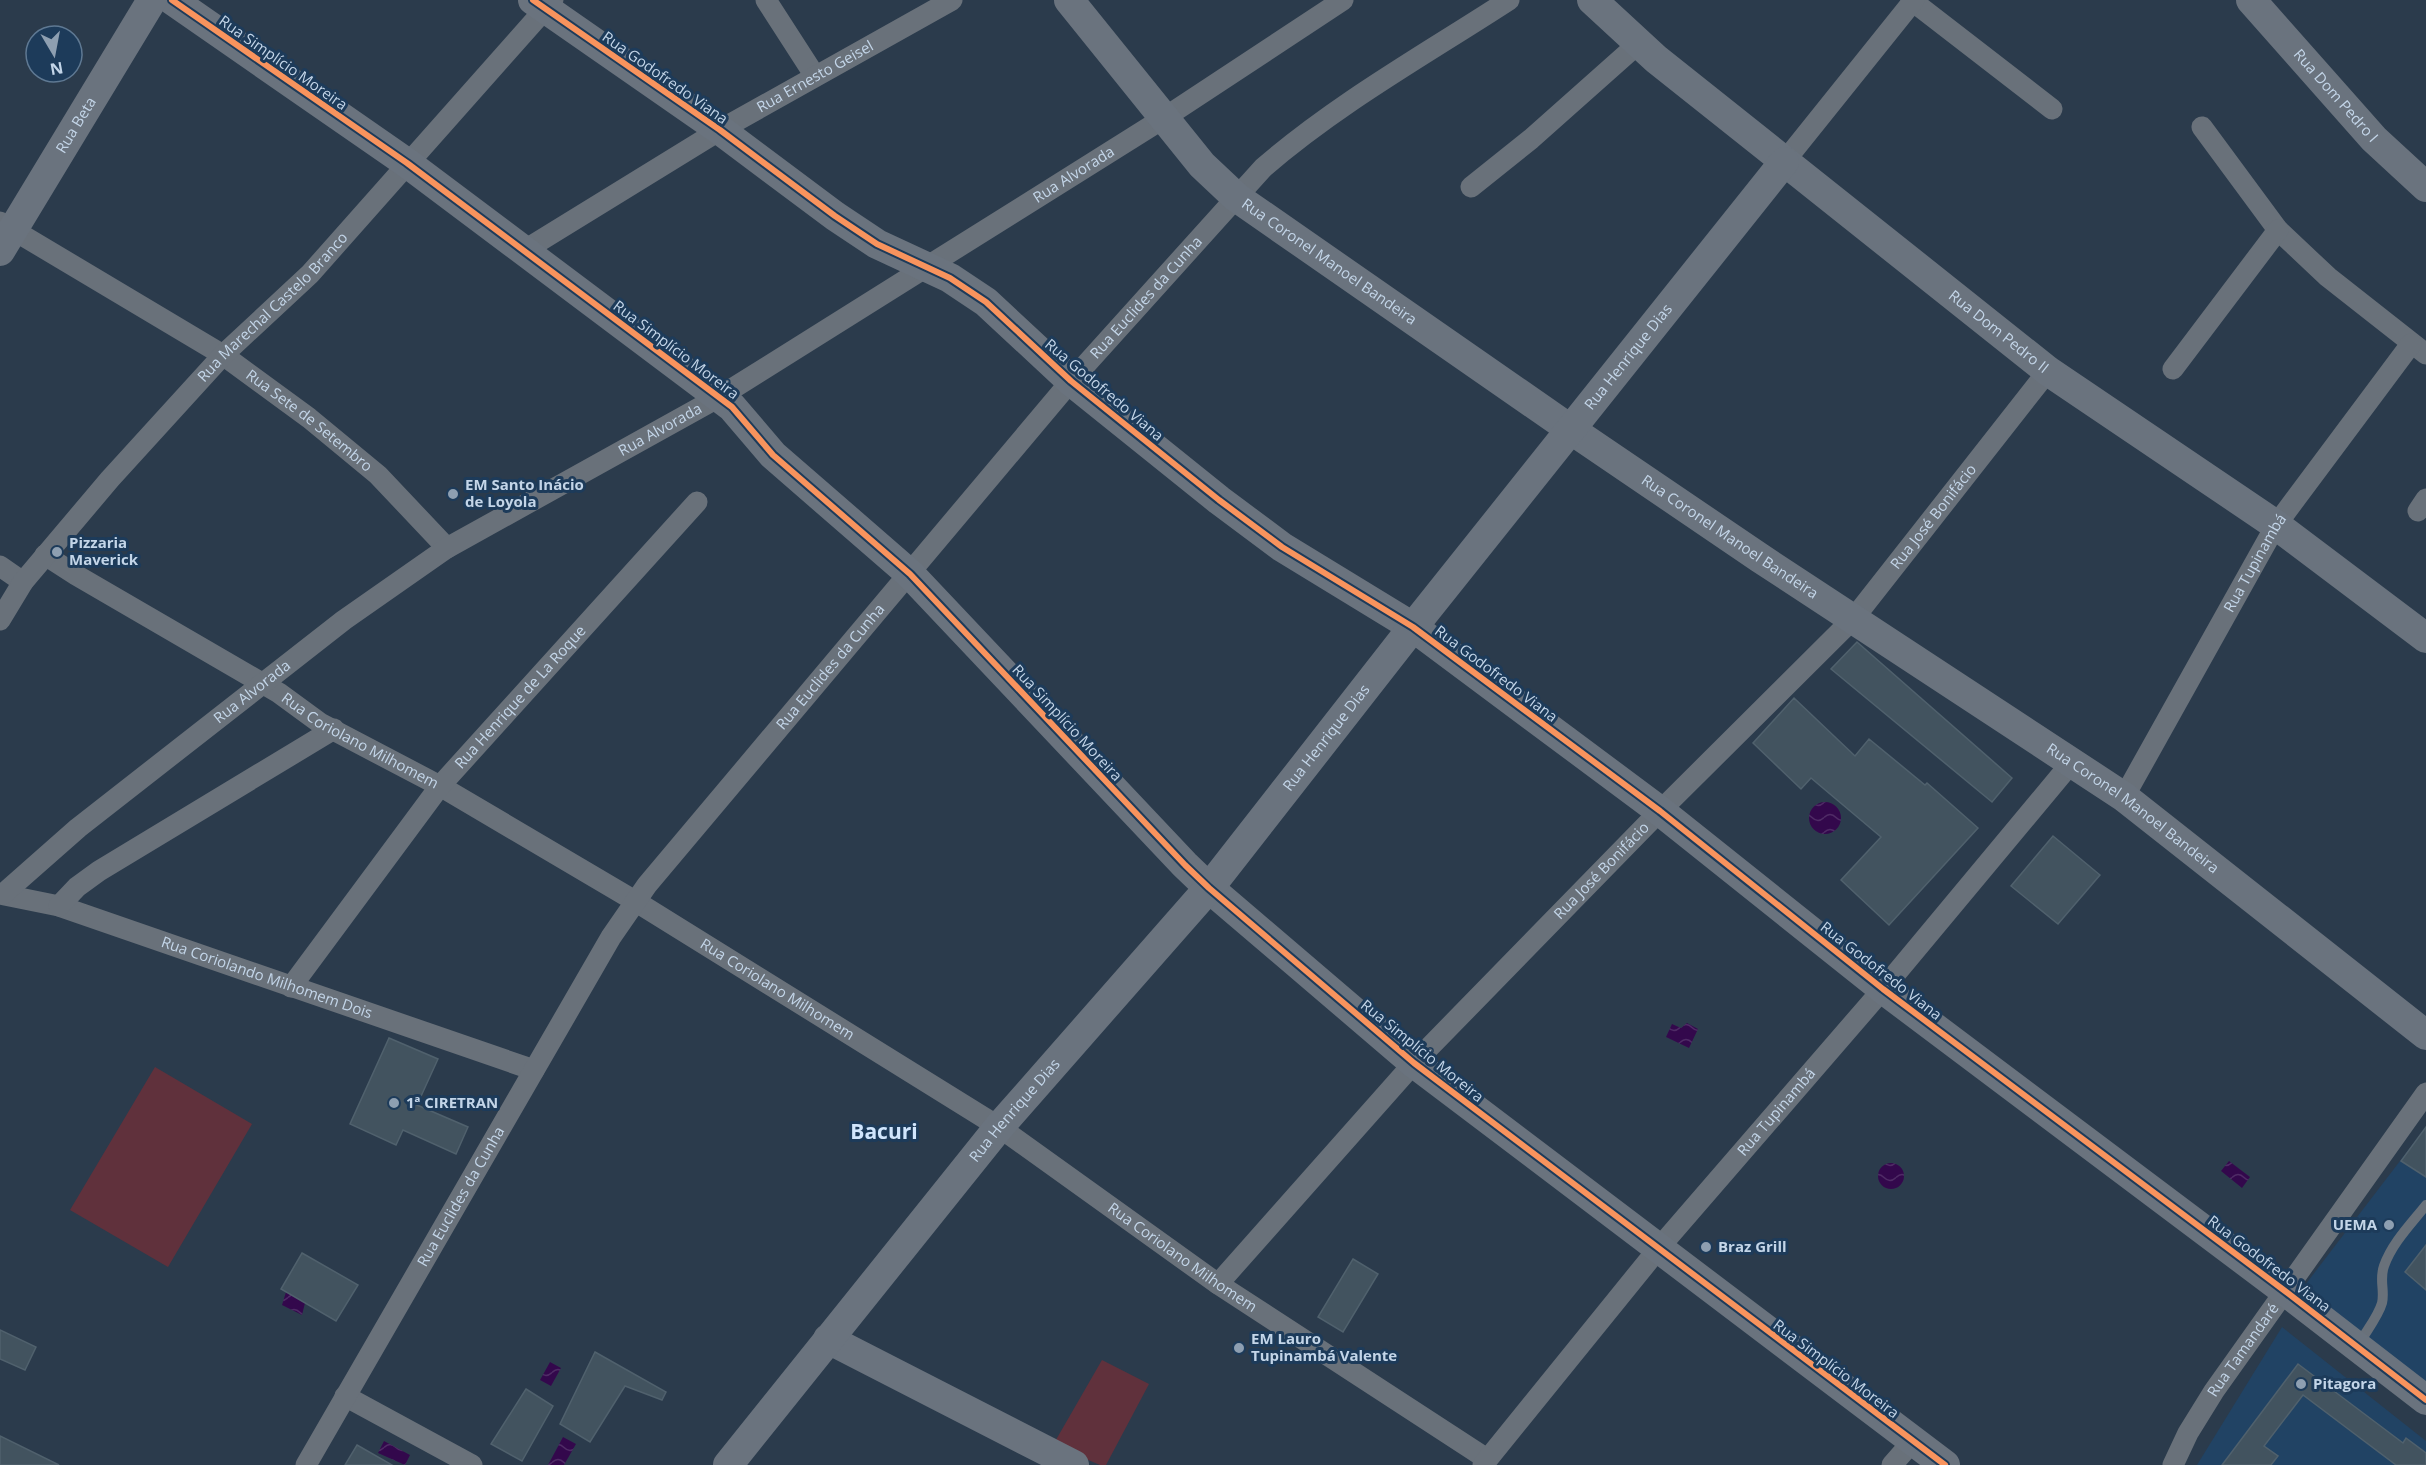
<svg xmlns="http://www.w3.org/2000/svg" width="2426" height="1465" viewBox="0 0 2426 1465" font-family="'Open Sans',sans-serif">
<defs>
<pattern id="water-waves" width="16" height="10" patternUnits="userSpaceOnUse" patternTransform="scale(1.5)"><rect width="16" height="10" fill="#33084c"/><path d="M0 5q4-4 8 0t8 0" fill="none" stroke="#4f2b66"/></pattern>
</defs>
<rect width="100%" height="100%" fill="#2b3b4c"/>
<path fill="#214364" d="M2426 1127V1382L2302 1289Z
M2282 1327 2426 1441V1465H2197Z"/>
<path fill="#60313c" d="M155 1067 252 1124 168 1267 70 1210Z
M1102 1360 1149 1384 1106 1465H1100L1053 1445Z"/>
<path fill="url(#water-waves)" d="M1809 818a16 16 0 1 1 32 0a16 16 0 1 1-32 0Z
M1687 1023 1698 1029 1689 1048 1666 1037 1672 1024 1681 1028Z
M2229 1161 2250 1177 2242 1188 2221 1171Z
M1878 1176a13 13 0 1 1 26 0a13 13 0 1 1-26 0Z
M286 1292 305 1303 302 1315 282 1305Z
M550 1362 561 1368 551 1386 540 1380Z
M563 1437 576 1444 564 1465H548Z
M384 1441 410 1455 405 1465 378 1453Z"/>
<path fill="#42535f" stroke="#50616d" stroke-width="1.5" d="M1857 642 2012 778 1992 802 1831 669Z
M1794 698 1855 756 1869 739 1925 785 1927 783 1978 828 1889 925 1841 880 1881 837 1811 778 1801 789 1753 743Z
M2053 836 2100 875 2058 924 2011 886Z
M389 1038 438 1059 417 1105 468 1127 456 1154 403 1130 396 1145 350 1124Z
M2426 1127V1177L2401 1161Z
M2426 1245V1290L2405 1272Z
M302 1253 358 1285 336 1321 281 1289Z
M1353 1259 1378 1274 1343 1332 1318 1317Z
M0 1330 36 1347 25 1370 0 1359Z
M595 1352 666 1392 662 1400 625 1386 590 1442 560 1424Z
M2298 1364 2403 1443 2406 1438 2426 1453V1465H2396L2303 1395 2264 1446 2278 1456 2271 1465H2222Z
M526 1389 553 1406 522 1461 491 1444Z
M0 1436 59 1465H0Z
M357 1445 392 1465H345Z"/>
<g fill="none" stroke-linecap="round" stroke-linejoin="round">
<path stroke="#69717a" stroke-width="10" d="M2359 1344C2366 1331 2378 1317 2382 1303 2385 1290 2379 1280 2384 1266 2392 1243 2411 1224 2426 1205"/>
<g stroke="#69717a" stroke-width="21">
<path d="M766 0 815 76"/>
<path d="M1911 0 2052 109"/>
<path d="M2202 127 2278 230 2328 277 2426 354"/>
<path d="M1784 162 1914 0"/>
<path d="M1471 187 1531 139 1639 43"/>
<path id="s1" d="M0 222 223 355 309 418 378 475 447 548"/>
<path id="s2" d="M525 250 720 130 952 0"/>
<path d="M2173 369 2278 230"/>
<path d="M2418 511 2426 499"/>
<path id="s3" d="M45 555 76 575 279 693 320 723 440 786 635 901 999 1127 1218 1284 1487 1459"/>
<path d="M0 566 23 582"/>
<path id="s4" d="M0 620 23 582 110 479 223 355 310 274 553 0"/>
<path id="s5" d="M2124 797 2276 525 2411 344"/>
<path id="s6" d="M0 894 59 906 534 1070"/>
<path id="s7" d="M3 894 78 828 344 620 447 548 719 397 1164 118 1343 0"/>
<path d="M59 906 77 887 99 871 334 729"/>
<path id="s8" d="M291 987 440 786 697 502"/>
<path id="s9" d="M1218 1284 1414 1063 1660 811 1854 618 2048 371"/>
<path d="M345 1396 472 1465"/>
<path id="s10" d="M306 1465 611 937 647 885 1071 381 1263 168C1338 103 1426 54 1509 0"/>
<path id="s11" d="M1483 1465 1658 1249 1883 989 2072 762"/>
<path d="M1892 1465 1913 1441"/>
<path id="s12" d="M2173 1465 2188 1433 2214 1391 2426 1093"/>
</g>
<g stroke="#6a737e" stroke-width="30">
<path d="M172 0 407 163 732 407 773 455 910 574 1185 865 1209 888 1414 1063 1945 1465"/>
<path d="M533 0 720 130 835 216 877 244 950 278 986 302 1071 381 1219 500 1282 547 1413 627 1660 811 1883 989 2285 1291 2426 1400"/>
<path id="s13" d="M1069 0 1202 165 1236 197 1570 429 1760 558 2124 797 2426 1035"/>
<path id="s14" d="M1592 0 1656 59 2048 371 2276 525 2426 638"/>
<path id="s15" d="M2251 0 2374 139 2426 187"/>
<path id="s16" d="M0 251 152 0"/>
<path d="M828 1339 1074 1465"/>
<path id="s17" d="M728 1465 999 1127 1209 888 1413 627 1784 162"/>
</g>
<g stroke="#1d3b5a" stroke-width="10">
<path id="cycleway" d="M172 0 407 163 732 407 773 455 910 574 1185 865 1209 888 1414 1063 1945 1465
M533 0 720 130 835 216 877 244 950 278 986 302 1071 381 1219 500 1282 547 1413 627 1660 811 1883 989 2285 1291 2426 1400"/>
</g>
<use href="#cycleway" stroke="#f8935d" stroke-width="6"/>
</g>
<g fill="#8e9fb1" stroke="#1d3b5a" stroke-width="2">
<circle cx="453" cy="494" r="6"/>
<circle cx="57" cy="552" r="6"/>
<circle cx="394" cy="1103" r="6"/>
<circle cx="2389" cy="1225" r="6"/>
<circle cx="1706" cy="1247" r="6"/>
<circle cx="1239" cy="1348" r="6"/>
<circle cx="2301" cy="1384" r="6"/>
</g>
<g text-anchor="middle" stroke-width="6" stroke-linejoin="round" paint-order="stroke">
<g font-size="15" fill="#c3d5e8" stroke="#1d3b5a">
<text transform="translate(283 63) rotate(35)" y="5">Rua Simplício Moreira</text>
<text dy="5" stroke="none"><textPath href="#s2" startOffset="338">Rua Ernesto Geisel</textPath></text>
<text transform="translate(665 78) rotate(35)" y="5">Rua Godofredo Viana</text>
<text dy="5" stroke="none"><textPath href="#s15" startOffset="128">Rua Dom Pedro I</textPath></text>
<text dy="5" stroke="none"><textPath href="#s16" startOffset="147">Rua Beta</textPath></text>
<text dy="5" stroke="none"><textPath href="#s7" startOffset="1293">Rua Alvorada</textPath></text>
<text dy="5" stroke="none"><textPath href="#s13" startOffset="372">Rua Coronel Manoel Bandeira</textPath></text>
<text dy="5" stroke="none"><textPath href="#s10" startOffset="1444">Rua Euclides da Cunha</textPath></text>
<text dy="5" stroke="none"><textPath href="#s4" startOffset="416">Rua Marechal Castelo Branco</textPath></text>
<text dy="5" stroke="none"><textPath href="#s14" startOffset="525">Rua Dom Pedro II</textPath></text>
<text transform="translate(676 350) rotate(37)" y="5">Rua Simplício Moreira</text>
<text dy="5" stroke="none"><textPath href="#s17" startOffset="1428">Rua Henrique Dias</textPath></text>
<text transform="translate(1104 390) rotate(40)" y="5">Rua Godofredo Viana</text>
<text dy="5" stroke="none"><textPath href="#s1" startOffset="368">Rua Sete de Setembro</textPath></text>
<text dy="5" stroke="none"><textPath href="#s7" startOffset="807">Rua Alvorada</textPath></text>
<text dy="5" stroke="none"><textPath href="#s9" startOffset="1050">Rua José Bonifácio</textPath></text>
<text dy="5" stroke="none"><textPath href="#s13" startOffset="858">Rua Coronel Manoel Bandeira</textPath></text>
<text dy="5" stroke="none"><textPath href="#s5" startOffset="268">Rua Tupinambá</textPath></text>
<text dy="5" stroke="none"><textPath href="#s10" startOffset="958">Rua Euclides da Cunha</textPath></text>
<text transform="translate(1496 674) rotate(37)" y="5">Rua Godofredo Viana</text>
<text dy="5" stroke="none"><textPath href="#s7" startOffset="321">Rua Alvorada</textPath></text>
<text dy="5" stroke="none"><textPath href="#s8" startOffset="370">Rua Henrique de La Roque</textPath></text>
<text transform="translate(1067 723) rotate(47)" y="5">Rua Simplício Moreira</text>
<text dy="5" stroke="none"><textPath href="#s17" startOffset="942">Rua Henrique Dias</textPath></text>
<text dy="5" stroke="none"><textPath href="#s3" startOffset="366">Rua Coriolano Milhomem</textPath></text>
<text dy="5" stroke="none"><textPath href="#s13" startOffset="1344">Rua Coronel Manoel Bandeira</textPath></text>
<text dy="5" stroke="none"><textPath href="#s9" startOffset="564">Rua José Bonifácio</textPath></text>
<text transform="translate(1881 971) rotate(38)" y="5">Rua Godofredo Viana</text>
<text dy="5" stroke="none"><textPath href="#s6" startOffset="280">Rua Coriolando Milhomem Dois</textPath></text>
<text dy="5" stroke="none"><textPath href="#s3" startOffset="852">Rua Coriolano Milhomem</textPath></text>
<text transform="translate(1422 1051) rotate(39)" y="5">Rua Simplício Moreira</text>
<text dy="5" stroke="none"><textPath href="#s17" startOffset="456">Rua Henrique Dias</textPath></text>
<text dy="5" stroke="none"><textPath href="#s11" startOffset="459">Rua Tupinambá</textPath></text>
<text dy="5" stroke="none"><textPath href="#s10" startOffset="310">Rua Euclides da Cunha</textPath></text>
<text dy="5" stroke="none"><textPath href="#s3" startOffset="1338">Rua Coriolano Milhomem</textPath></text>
<text transform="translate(2269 1264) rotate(37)" y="5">Rua Godofredo Viana</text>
<text dy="5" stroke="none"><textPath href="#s12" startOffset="135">Rua Tamandaré</textPath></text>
<text transform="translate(1836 1369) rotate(37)" y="5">Rua Simplício Moreira</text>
</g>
<g font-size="15" font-weight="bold" fill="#c3d5e8" stroke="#1d3b5a" text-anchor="start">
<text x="465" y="490">EM Santo Inácio<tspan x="465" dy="17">de Loyola</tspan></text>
<text x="69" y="548">Pizzaria<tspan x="69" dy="17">Maverick</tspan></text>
<text x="406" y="1108">1ª CIRETRAN</text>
<text x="2377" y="1230" text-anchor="end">UEMA</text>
<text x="1718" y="1252">Braz Grill</text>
<text x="1251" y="1344">EM Lauro<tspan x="1251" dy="17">Tupinambá Valente</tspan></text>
<text x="2313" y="1389">Pitagora</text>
</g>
<g font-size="21" font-weight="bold" fill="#d1e6fd" stroke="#1d3b5a">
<text x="884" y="1139">Bacuri</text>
</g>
</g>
<g transform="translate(54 54) rotate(170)"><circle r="28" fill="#1d3b5a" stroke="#5f7993" stroke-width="1.5"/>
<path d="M0-4.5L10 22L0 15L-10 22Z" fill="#8e9fb1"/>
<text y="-9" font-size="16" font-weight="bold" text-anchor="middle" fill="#c3d5e8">N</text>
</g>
</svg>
